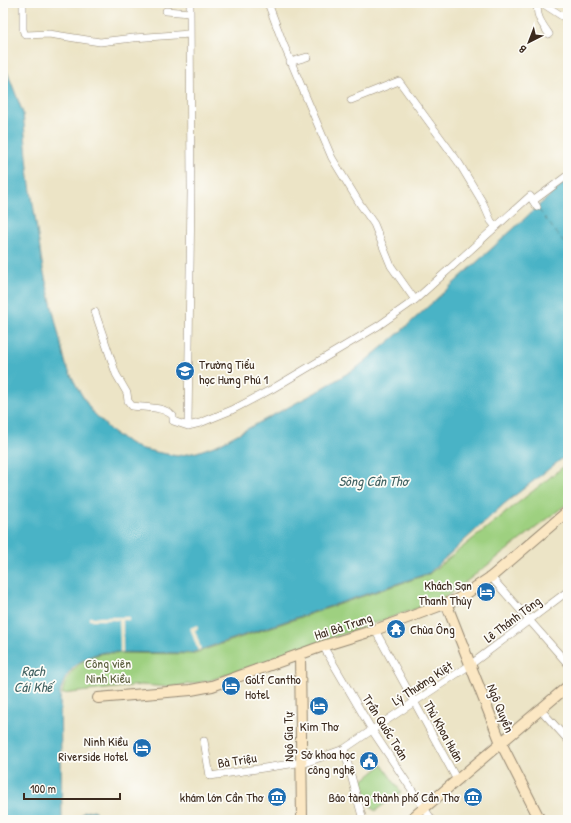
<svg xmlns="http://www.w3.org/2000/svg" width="571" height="823" viewBox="0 0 571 823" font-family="'Patrick Hand',sans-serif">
<rect width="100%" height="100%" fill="#fdfcf7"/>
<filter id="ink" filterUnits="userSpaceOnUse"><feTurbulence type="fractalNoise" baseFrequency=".025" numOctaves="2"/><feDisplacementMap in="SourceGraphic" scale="8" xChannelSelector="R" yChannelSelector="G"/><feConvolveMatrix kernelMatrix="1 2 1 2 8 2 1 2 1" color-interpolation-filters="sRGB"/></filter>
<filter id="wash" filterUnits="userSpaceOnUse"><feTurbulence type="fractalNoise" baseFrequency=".012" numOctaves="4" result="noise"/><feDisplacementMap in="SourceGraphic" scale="16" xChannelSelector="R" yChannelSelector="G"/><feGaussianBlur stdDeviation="0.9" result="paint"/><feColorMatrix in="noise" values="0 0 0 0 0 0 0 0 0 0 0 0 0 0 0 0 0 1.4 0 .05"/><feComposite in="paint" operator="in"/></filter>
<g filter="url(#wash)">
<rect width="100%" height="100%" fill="#ece4c6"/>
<path fill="#9ed080" stroke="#6c7d4f" d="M568 463V503L450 594 441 600 208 681 170 687 141 685 62 694C66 671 83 657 105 653L192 654 429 574Z
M382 765 401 792 375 811 355 787Z"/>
<path fill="#48b3c6" stroke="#426e72" d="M3 61 23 113 29 178 43 269 66 365 77 387 91 410 113 433 138 448 156 452 177 456 197 452 217 445 313 394 358 367 399 333 568 179V454L504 504 429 573 191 653 105 652C82 656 65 670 60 693L62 820H3Z
M94 810 101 820H76L84 812Z"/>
<path fill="#ece4c6" d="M89 617H129V620H123V652H120L119 620H89Z
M197 625 198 629 195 630 201 649 198 651 190 628Z"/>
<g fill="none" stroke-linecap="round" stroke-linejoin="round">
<path stroke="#406161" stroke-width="1" stroke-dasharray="5 4" stroke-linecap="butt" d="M539 210 568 248"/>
</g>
</g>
<g filter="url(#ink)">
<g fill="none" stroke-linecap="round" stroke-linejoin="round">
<g stroke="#948772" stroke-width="8">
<path id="street" d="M23 3V29L24 33 26 35 49 34 100 42 133 38 190 34
M190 3 191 192 188 426 200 423 232 410 272 389 378 326 415 300 530 196 537 207
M268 3 283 43 332 158 360 204 374 224 391 266 415 300
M538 3C535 15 542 24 549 34
M542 3 568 20
M166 11 190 13
M290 62 307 57
M351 100 399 81 459 163 483 203 491 221 496 227
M533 201 568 175
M95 312 116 374 127 393 128 401 132 406C146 408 163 406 173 416V421L188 426
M491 577 568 664
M375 630 457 780
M323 646 372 730 432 820
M540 709 568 740
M204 741 210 776 297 763 302 764 344 749 372 730 470 665 568 591
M344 749 363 820"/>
</g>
<g stroke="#948772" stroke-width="12">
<path id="secondary" d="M446 603 501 743 540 820
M300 654 302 820
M98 698 191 690 212 686 323 646 375 630 458 599 491 577 568 511
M410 820 568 686"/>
</g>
<use href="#street" stroke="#fff" stroke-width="7"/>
<use href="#secondary" stroke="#fbe7c3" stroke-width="10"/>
</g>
</g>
<defs>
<g id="school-disc" transform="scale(1)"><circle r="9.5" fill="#1f6fb2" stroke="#fdfcf7"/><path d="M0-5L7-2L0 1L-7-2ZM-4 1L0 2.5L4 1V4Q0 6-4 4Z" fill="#fff"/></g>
<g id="hotel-disc" transform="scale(1)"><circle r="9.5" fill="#1f6fb2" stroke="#fdfcf7"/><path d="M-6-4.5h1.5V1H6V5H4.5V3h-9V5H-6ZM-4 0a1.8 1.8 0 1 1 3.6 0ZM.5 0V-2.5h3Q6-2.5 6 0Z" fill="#fff"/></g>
<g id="temple-disc" transform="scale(1)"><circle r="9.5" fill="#1f6fb2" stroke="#fdfcf7"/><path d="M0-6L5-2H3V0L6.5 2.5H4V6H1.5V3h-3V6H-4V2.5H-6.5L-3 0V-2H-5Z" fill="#fff"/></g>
<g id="civic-disc" transform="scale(1)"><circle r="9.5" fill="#1f6fb2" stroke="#fdfcf7"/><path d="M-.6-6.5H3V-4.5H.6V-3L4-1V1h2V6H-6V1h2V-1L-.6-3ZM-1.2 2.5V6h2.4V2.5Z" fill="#fff"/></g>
<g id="museum-disc" transform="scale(1)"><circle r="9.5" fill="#1f6fb2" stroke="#fdfcf7"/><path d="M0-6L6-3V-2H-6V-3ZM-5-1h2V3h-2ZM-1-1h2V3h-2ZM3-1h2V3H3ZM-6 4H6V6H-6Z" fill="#fff"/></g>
</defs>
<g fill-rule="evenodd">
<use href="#school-disc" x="185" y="371"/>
<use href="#hotel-disc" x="486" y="592"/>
<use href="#temple-disc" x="396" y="629"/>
<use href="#hotel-disc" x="231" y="686"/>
<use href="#hotel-disc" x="319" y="706"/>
<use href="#hotel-disc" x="142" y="748"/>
<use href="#civic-disc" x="369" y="761"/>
<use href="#museum-disc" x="277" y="797"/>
<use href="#museum-disc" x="473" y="797"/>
</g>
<g text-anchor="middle" stroke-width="3.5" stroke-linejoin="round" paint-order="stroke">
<g font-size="13" fill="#3b2a1e" stroke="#fdfcf7" text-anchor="end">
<text x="199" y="369" text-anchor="start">Trường Tiểu<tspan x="199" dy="15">học Hưng Phú 1</tspan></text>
<text x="472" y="590">Khách Sạn<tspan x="472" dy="15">Thanh Thủy</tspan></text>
<text x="410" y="634" text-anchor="start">Chùa Ông</text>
<text x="245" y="684" text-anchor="start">Golf Cantho<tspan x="245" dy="15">Hotel</tspan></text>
<text x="319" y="731" text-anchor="middle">Kim Thơ</text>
<text x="128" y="746">Ninh Kiều<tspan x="128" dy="15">Riverside Hotel</tspan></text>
<text x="355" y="759">Sở khoa học<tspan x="355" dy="15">công nghệ</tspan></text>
<text x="263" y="802">khám lớn Cần Thơ</text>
<text x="459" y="802">Bảo tàng thành phố Cần Thơ</text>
</g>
<g font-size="13" fill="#3b2a1e" stroke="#fdfcf7">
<text transform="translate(512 619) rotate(-37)" y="5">Lê Thánh Tông</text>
<text transform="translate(343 626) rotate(-18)" y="5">Hai Bà Trưng</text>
<text transform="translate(422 683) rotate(-33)" y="5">Lý Thường Kiệt</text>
<text transform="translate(501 708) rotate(68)" y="5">Ngô Quyền</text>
<text transform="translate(386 727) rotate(58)" y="5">Trần Quốc Toản</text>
<text transform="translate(444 731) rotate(61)" y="5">Thủ Khoa Huân</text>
<text transform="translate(288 737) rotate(-91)" y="5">Ngô Gia Tự</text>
<text transform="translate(237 760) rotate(-9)" y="5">Bà Triệu</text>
</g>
<g font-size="13" fill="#595c3b" stroke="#fdfcf7">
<text x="108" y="668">Công viên<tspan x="108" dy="15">Ninh Kiều</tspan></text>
</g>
<g font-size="14" font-style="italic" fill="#406161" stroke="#fdfcf7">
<text x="373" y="486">Sông Cần Thơ</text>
<text x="33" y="676">Rạch<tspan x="33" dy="16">Cái Khế</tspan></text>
</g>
</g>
<rect width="571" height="823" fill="none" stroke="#fdfcf7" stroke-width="16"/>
<g transform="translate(529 42) rotate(222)" stroke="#fdfcf7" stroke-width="3" paint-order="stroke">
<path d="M0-3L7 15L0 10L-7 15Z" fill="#3b2a1e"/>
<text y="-6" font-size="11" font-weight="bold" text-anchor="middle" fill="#3b2a1e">B</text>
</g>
<path d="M24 793v6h96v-6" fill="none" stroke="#3b2a1e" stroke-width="2"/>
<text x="30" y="793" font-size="12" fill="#3b2a1e" stroke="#fdfcf7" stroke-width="3" paint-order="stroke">100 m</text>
</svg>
